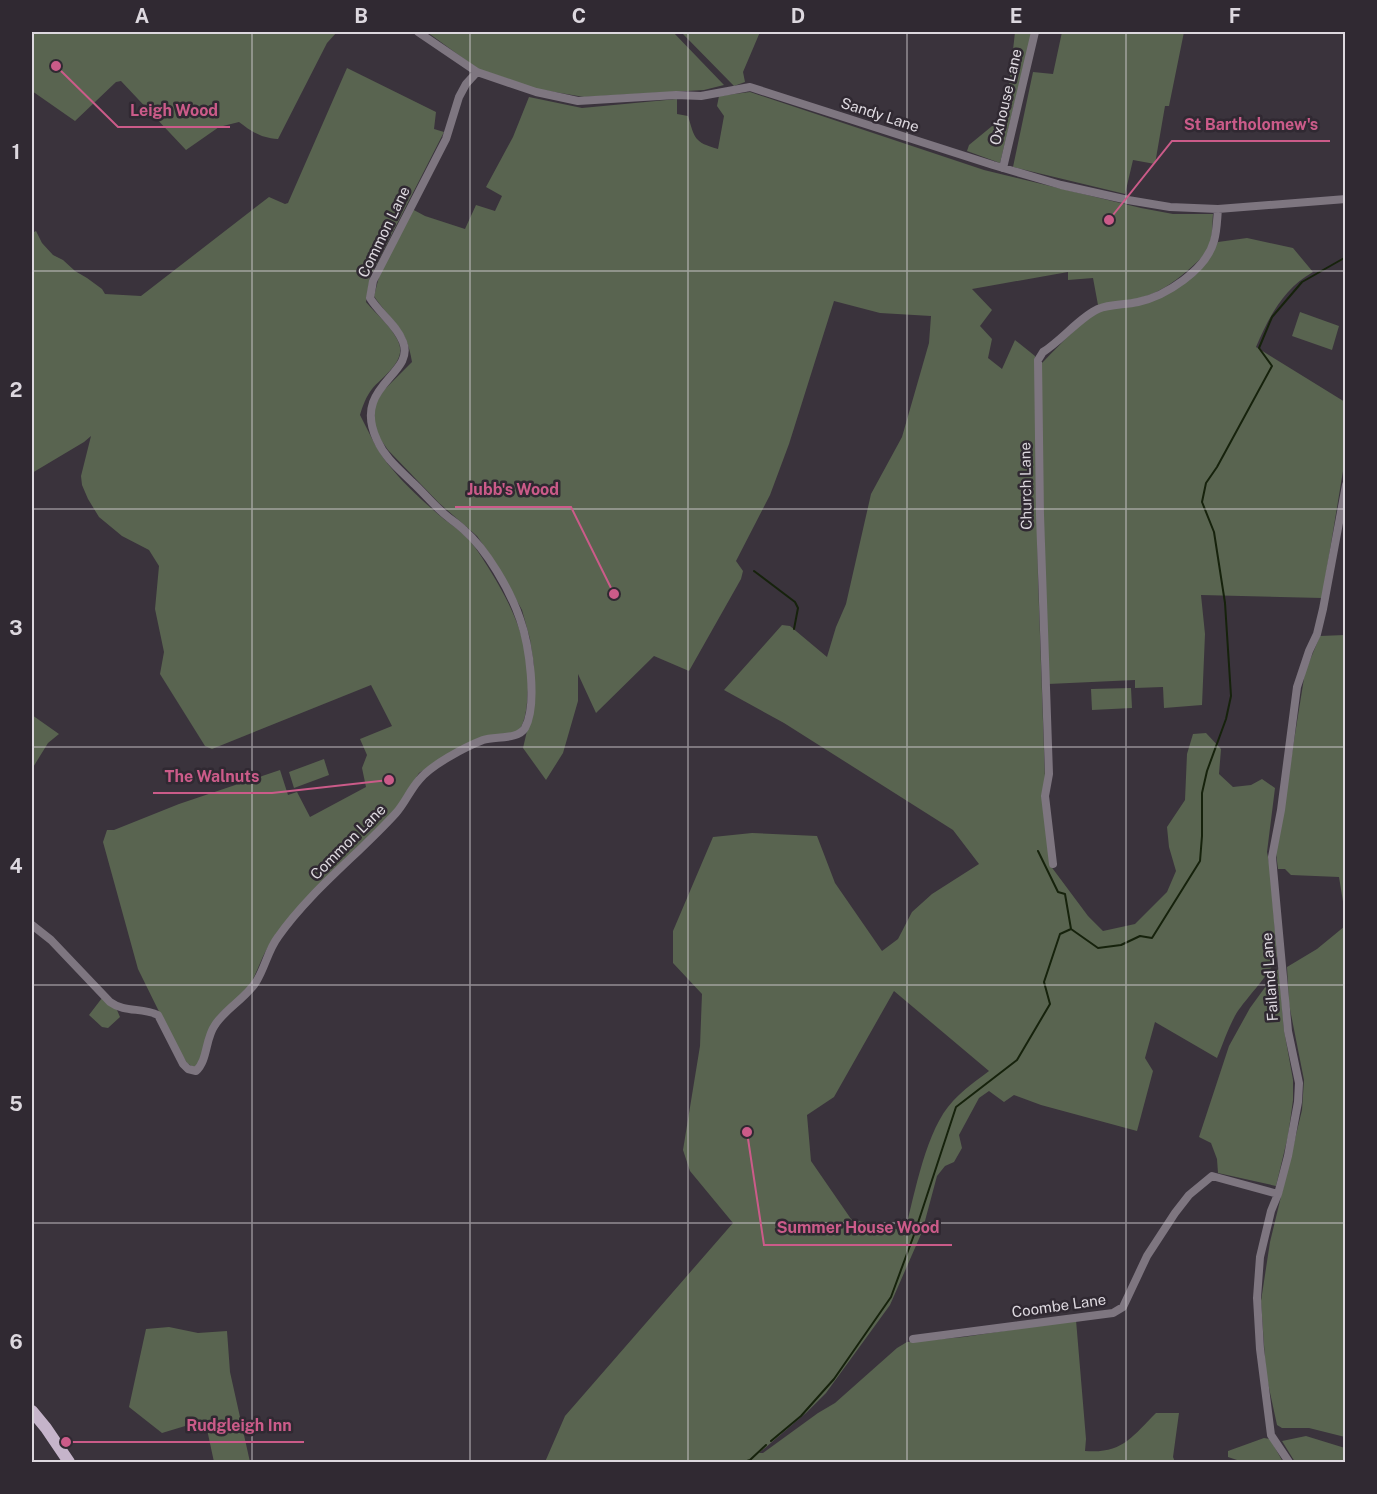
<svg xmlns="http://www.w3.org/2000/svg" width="1377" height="1494" viewBox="0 0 1377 1494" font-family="'Public Sans',sans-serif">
<rect width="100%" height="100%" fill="#3a333c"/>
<path fill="#596450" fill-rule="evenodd" d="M32 32H337L327 43 278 139C261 138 252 132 239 122L219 127 186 150 121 81 116 82 75 121 32 91Z
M427 32H673L724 85 704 90 584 97 537 89 478 69Z
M681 32H760L743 72 745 82 734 86Z
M1015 32H1032L1000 163 967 151 969 145 997 122 1009 86Z
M1062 32H1184L1169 106H1165L1155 164 1133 160 1125 194 1013 167 1033 72 1053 74Z
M347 68 436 112 434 129 444 132 370 277 366 302C376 314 390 325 397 339 409 360 384 375 372 389 366 397 363 405 360 415 370 434 378 454 393 470 406 486 423 501 439 515 447 522 456 527 464 535 475 545 483 559 491 572 513 608 530 644 528 688 527 702 527 720 518 732L486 736 469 743 419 773 391 816 357 847 270 944C260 959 258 972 249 986 242 997 232 1002 222 1011 209 1023 205 1045 200 1061L197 1066 193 1067 187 1063 174 1042 138 969 103 842 107 830H114L179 804 280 770 288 795 297 792 310 817 366 787 362 768 367 755 360 739 392 726 371 685 212 749 205 746 160 674 164 652 155 609 159 566 149 550 122 536 99 517 88 499 82 485 81 476 91 436 84 442 32 473V233L36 231 42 243 53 255 63 260 75 271 87 278 102 289 105 294 141 296 269 197 285 204 288 203Z
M750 92 984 170 1141 208 1173 214H1213C1212 226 1213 240 1207 251 1202 258 1194 265 1187 271 1154 299 1139 299 1098 305L1093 278 1068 280V272L972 289 992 310 980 326 992 339 988 358 1002 369 1015 340 1035 356 1038 578 1045 779 1050 865 1088 916 1103 931 1135 924 1167 892 1176 871 1169 847 1167 827 1185 800 1187 754 1193 734 1206 733 1221 749 1219 774 1233 787 1251 785 1262 779 1275 788 1267 852 1270 868 1277 955C1275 969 1245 999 1236 1014 1228 1028 1223 1044 1217 1058L1155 1022 1145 1058 1153 1071 1137 1131 1041 1105 1014 1095 1004 1102 989 1091 979 1098 959 1135 962 1148 954 1162 945 1166 937 1176 922 1232 890 1305 826 1393 806 1413 759 1453H763L818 1413 835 1403 897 1348 907 1342 964 1337 1076 1320 1086 1439 1085 1451C1122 1454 1132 1437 1156 1413H1179L1173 1457 1175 1462H545L565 1416 733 1223 690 1171 683 1150 700 1046 702 994 673 963V931L713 837 752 833 817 836 835 883 882 951 898 939 912 912 932 894 979 864 953 830 784 723 724 690 782 625 790 626 827 657 836 627 846 604 871 494 902 437 929 343 931 316 880 313 834 301 789 444 770 495 736 561 743 571 741 579 689 671 654 656 596 713 578 674V701L563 753 546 780 523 748 534 701V666L530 639 522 610 497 565 477 536 439 503 388 450 379 437 375 425 374 406 384 390 412 362C407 327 391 322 374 296L380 273 412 209 425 216 465 229 476 205 495 211 502 196 486 187 513 137 529 97 582 108 677 99V114L688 116C695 139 694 142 718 149L724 116 717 106 719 96ZM894 991 989 1071C977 1080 963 1090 953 1101 926 1129 915 1193 905 1231L851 1219 811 1161 807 1115 834 1097Z
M1247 238 1293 248 1313 272C1283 289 1269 317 1256 347L1345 402V459L1322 598 1201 595 1205 634 1202 705 1164 708 1163 687 1135 688V680L1048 684 1042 458V363C1056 349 1084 318 1101 311 1111 307 1126 307 1137 305 1171 297 1201 273 1218 242Z
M1300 312 1339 326 1332 350 1292 336Z
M1345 635V914L1339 877 1291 875 1285 869H1278L1276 853 1305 672 1320 636Z
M1131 688 1132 708 1092 710 1091 689Z
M32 715 59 734 48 743 32 769Z
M324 759 329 775 294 788 289 772Z
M1345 926V1437L1309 1428H1282L1277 1425 1266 1374 1261 1301 1270 1242 1302 1110 1304 1080 1289 1004 1287 967 1317 949Z
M1279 968 1284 1030 1293 1080V1100L1288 1136 1276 1186 1218 1173 1217 1159 1211 1143 1199 1137 1229 1046 1250 1008Z
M102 998 117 1010 120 1017 108 1028 102 1027 89 1015Z
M169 1327 198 1333 227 1331 230 1372 250 1462H214L205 1420 162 1433 129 1407 146 1329Z
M1306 1436 1345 1448V1462H1295L1282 1441Z
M1264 1438 1270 1439 1283 1462H1237V1460L1228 1457V1451Z"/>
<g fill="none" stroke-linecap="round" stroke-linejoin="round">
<path stroke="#16220c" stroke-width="2" d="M754 571 795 602 798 608 794 629
M1038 851 1058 892 1065 894 1071 929
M771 1441 801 1416 834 1379 891 1297 915 1232 956 1107 1017 1060 1050 1004 1044 982 1060 934 1071 929 1098 948 1121 945 1140 936 1152 938 1200 861 1202 836V793L1207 771 1226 719 1231 696 1225 603 1214 532 1202 502 1206 483 1217 467 1272 366 1259 348 1272 317 1302 282 1346 257
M744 1462 750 1460 766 1445"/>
<path stroke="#7e7680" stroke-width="8" d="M418 32 477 72 536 92 578 101 676 95 701 96 750 87 993 165 1061 185 1128 200 1170 207 1218 209 1346 199
M1003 168 1035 32
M1053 864 1045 796 1049 774 1040 515 1038 360 1043 352C1062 340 1080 317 1098 309 1110 304 1125 305 1138 302 1166 296 1206 270 1214 241 1217 231 1217 220 1218 209
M32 925 51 940 110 1002C125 1013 142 1007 158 1015L183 1064 188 1069 196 1071C208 1060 205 1039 215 1025 226 1008 245 999 256 982 265 968 268 950 278 937 311 890 358 855 396 813 405 803 410 790 419 780 431 765 465 747 483 740 495 736 518 740 525 728 538 704 529 644 520 619 510 590 487 550 464 530 457 523 448 518 441 511 431 502 422 491 412 482 399 469 385 458 377 440 351 385 416 375 403 342 397 325 379 313 370 298L373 281 446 139 459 97 466 84 477 72
M913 1339 1113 1313 1123 1307 1147 1256 1175 1213 1189 1195 1212 1176 1278 1194
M1289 1462 1271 1435 1260 1349 1257 1298 1260 1257 1271 1211 1278 1194 1288 1156 1298 1102 1299 1083 1288 1031 1272 857 1281 810 1297 687 1309 651 1317 634 1323 609 1346 485"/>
<path stroke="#c5b4ca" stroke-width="12" d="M32 1411 46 1428 69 1462"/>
</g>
<path fill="none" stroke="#ddd8df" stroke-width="1.5" stroke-opacity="0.55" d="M252 32V1462M470 32V1462M688 32V1462M907 32V1462M1126 32V1462M32 271H1346M32 509H1346M32 747H1346M32 985H1346M32 1223H1346"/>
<g text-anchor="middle" stroke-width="5" stroke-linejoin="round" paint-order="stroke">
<g font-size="15" fill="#ddd8df" stroke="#302932">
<text transform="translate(1006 97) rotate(-77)" y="5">Oxhouse Lane</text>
<text transform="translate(880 115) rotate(18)" y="5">Sandy Lane</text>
<text transform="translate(384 232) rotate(-64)" y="5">Common Lane</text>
<text transform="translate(1026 486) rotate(-91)" y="5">Church Lane</text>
<text transform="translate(348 842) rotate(-45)" y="5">Common Lane</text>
<text transform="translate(1270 977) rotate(-94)" y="5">Failand Lane</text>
<text transform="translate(1059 1306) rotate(-8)" y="5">Coombe Lane</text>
</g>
</g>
<path fill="none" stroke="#cb5b89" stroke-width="2" d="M56 66L118 127H230M1109 220L1172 141H1330M614 594L571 507H455M389 780L272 793H153M747 1132L764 1245H952M66 1442L175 1442H304"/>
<g fill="#cb5b89" stroke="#302932" stroke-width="2">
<circle cx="56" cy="66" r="6"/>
<circle cx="1109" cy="220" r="6"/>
<circle cx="614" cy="594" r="6"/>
<circle cx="389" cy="780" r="6"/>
<circle cx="747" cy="1132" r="6"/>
<circle cx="66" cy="1442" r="6"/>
</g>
<g font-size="16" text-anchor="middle" font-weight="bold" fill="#cb5b89" stroke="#302932" stroke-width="5" stroke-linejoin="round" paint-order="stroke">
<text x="174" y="116">Leigh Wood</text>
<text x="1251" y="130">St Bartholomew's</text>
<text x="513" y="495">Jubb's Wood</text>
<text x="212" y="782">The Walnuts</text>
<text x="858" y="1233">Summer House Wood</text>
<text x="239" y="1431">Rudgleigh Inn</text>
</g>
<rect width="1377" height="1494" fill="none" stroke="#302932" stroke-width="66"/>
<rect x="33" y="33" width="1311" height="1428" fill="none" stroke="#ddd8df" stroke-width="2"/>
<g font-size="20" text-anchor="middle" font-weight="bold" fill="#ddd8df">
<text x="142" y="23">A</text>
<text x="361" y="23">B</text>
<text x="579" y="23">C</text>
<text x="798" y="23">D</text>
<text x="1016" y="23">E</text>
<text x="1235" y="23">F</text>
<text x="16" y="159">1</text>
<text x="16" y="397">2</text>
<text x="16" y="635">3</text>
<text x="16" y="873">4</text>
<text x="16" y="1111">5</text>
<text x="16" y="1349">6</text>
</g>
</svg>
